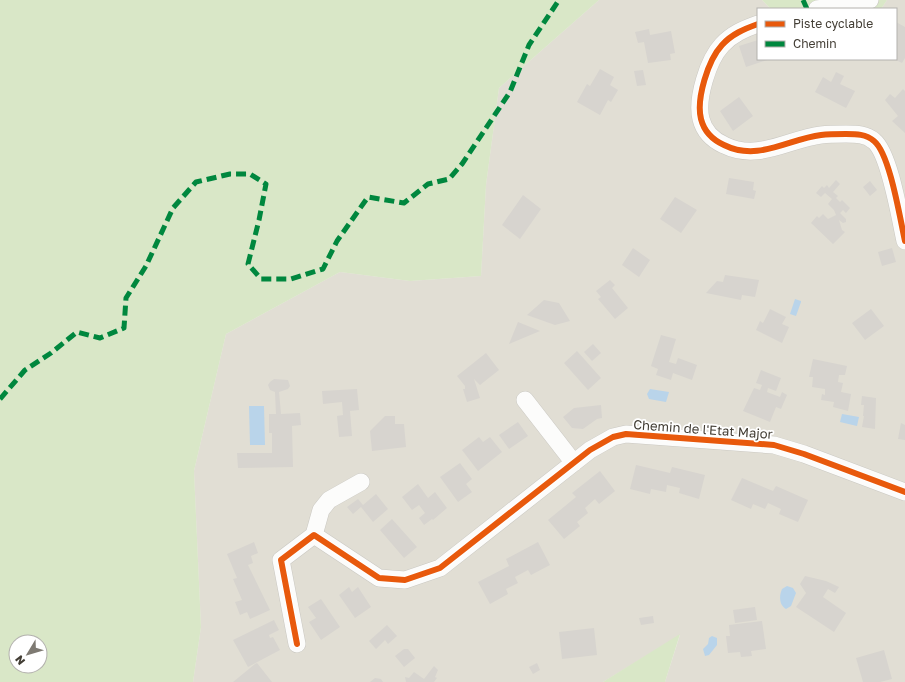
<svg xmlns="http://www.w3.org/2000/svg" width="905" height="682" viewBox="0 0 905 682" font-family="'Golos Text',sans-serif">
<rect width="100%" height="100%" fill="#eeece6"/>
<path fill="#e1ded4" d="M599 0H762L771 9H758V59H896V9H881L887 0H905V682H665L680 635 603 682H193L201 627 194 471 226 334 340 272 410 281 481 276 486 185 499 88Z"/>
<path fill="#d9e7c7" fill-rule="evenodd" d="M0 0H599L499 88 486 185 481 276 410 281 340 272 226 334 194 471 201 627 193 682H0ZM16 642H40V666H16Z
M762 0H887L881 9H771Z
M680 634 665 682H603L606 680Z"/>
<path fill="#b9d4ea" d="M795 299 801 301V302L796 316 790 314Z
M650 389 669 392 666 402 649 399 647 394Z
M249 406H264L265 445H250Z
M842 414 859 417 857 426 840 422Z
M787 586 793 588 796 593 791 606 786 609C779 605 779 596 782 589Z
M712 636 717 638V645L709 655 705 656 703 649 708 644 709 638Z"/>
<path fill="#d7d4cf" d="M896 22 905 27V58L902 63 894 59H896Z
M649 29 650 35 671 31 675 53 670 54 671 60 648 63 644 42 638 43 635 32Z
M758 40V59H770L746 67 739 46Z
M600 69 614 77 610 85 618 90 611 102 608 100 600 115 577 102 587 84 590 86Z
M643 70 646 85 637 86 634 71Z
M836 72 844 76 840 84 855 91 846 108 815 92 823 77 831 82Z
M903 89 905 91V133L892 121 898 116 885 100 890 94 895 98Z
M739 97 753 116 733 131 720 111Z
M729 178 754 182 753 190 756 191 754 199 726 194Z
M836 180 840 184 833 192 838 196 836 198 840 202 842 200 850 208 846 213 843 210 840 213 846 219V222L843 223 839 220 842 230 845 232 833 244 811 223 817 216 819 218 823 214 828 219 836 215 834 210 828 204 832 199 825 193 821 197 816 193 822 186 824 188 827 185 829 188Z
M870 181 877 190 870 196 863 187Z
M523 195 541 209 520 239 502 225Z
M675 197 697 210 681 233 660 219Z
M633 248 650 260 639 277 622 265Z
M892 248 896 262 882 266 878 252Z
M725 275 759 280 755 297 742 295 741 300 706 293 717 281 723 282Z
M610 280 615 285 612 288 628 308 615 319 598 299 601 297 596 291Z
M544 300 559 303 570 321 555 325 527 315Z
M770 309 786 317 782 324 789 327 782 343 756 330 760 321 763 323Z
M871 309 884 326 865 340 852 323Z
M518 322 540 331 509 344Z
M661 335 676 339 669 362 676 364 678 358 697 365 692 380 673 373 671 380 656 375 658 369 651 366Z
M593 344 601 353 592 361 584 352Z
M577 351 601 378 588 390 564 363Z
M486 353 499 370 480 385 474 379 480 398 467 402 463 389H465V386L457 376Z
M813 359 847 366 845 375H839L838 382 843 383 841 392 851 394 848 411 833 407 834 402 821 400 822 394 825 395V389L812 387 813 377H809Z
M761 370 781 378 776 391 768 388 767 392 780 397 782 392 787 395 781 409 776 407 770 422 743 411 754 388 760 390 762 385 756 383Z
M274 379 288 380 290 386 288 389 279 392 281 414 300 413 301 425 292 426 293 467 238 468 237 453H272V433H269V414H276L275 392 270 390 268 385 270 382Z
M357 389 359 410 350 411 352 436 339 437 337 416 343 415 342 402 323 404 322 391Z
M862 396 876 398 875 429 862 427 864 416H863L864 405H861Z
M601 405 602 418 597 419 583 429 572 428 563 417 574 408Z
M385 416H395V424H404L406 447 372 451 370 431Z
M518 422 528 436 509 449 499 435Z
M901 423 905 425V440L898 439Z
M479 437 483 442 490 437 502 452 478 471 462 450Z
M460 463 472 479 466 484 472 492 458 502 440 477Z
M636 465 670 473 672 467 705 475 699 499 679 493 680 488 667 485 666 492 651 489 650 494 630 489Z
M600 471 615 491 599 504 595 499 585 508 588 513 577 522 580 526 564 539 548 520 576 497 572 493Z
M742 478 773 491 776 486 808 500 798 522 779 514 781 509 768 503 765 509 753 504 751 509 731 500Z
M418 484 428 498 435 492 447 508 433 520 432 519 424 525 419 518 425 513 419 505 412 510 402 497Z
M376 494 388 509 373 522 361 507 353 514 347 507 358 499 363 505Z
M392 519 417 547 404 558 380 530Z
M254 542 258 553 251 556 253 563 248 565 270 610 250 619 247 612 240 615 235 602 242 600 233 579 237 578 227 554Z
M538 542 550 565 531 575 528 570 515 577 518 583 506 589 508 594 490 604 478 582 509 566 506 559Z
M805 576 826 581 839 587 835 593 828 589 823 597 846 613 834 632 796 607 806 593 800 584Z
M349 587 352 592 358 587 371 607 355 618 339 595Z
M321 599 340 627 321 640 309 622 316 618 308 607Z
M755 607 757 620 735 623 733 610Z
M653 616 654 623 641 625 639 618Z
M274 620 279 630 269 635 270 638 273 637 280 650 248 667 233 640Z
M762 621 766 649 751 651 752 656 741 657 740 652 728 653 726 636H730L729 625Z
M387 625 397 636 388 644 385 640 376 649 369 641Z
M594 628 597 655 562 659 559 632Z
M404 649H408L415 658 404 667 395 656Z
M884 650 892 679 880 682H863L856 658Z
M257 663 272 682H233L255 664Z
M537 663 540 670 533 674 529 667Z
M434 666 438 670 435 677 437 678 434 682H406L405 677 409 678 414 672 424 679Z
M375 678 381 679 383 682H370Z"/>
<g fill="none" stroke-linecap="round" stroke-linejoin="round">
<g stroke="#cac8c2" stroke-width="18">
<path id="street" d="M817 9 870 0
M758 24C744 29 732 34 722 45 708 60 696 99 701 119 704 131 713 140 724 145 758 162 788 139 821 135 829 134 838 134 846 134 856 134 866 134 874 141 890 154 900 219 905 241
M525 400 574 463
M314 535 321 510 329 500 361 482
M297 644 281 560 314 535 379 578 405 580 440 568 590 450 613 437 626 434 774 445 804 454 905 492"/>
</g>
<use href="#street" stroke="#fcfcfb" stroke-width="17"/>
<path stroke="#00873e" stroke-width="5" stroke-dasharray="10 5" stroke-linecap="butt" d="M803 0 807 9
M0 399 25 370 51 353 77 332 100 338 124 328 126 298 146 266 173 208 196 182 230 174H250L266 184 259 220 248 264 261 279H291L323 269 337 241 368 197 404 203 428 184 449 179 462 164 510 92 529 45 559 0"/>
<g stroke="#fff" stroke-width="8">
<path id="cycleway" d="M758 24C744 29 732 34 722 45 708 60 696 99 701 119 704 131 713 140 724 145 758 162 788 139 821 135 829 134 838 134 846 134 856 134 866 134 874 141 890 154 900 219 905 241
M297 644 281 560 314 535 379 578 405 580 440 568 590 450 613 437 626 434 774 445 804 454 905 492"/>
</g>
<use href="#cycleway" stroke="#e8590c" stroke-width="6"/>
</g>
<g text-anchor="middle" stroke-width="3.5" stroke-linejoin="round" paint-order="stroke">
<g font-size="13" fill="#423d34" stroke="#fff">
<text transform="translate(703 429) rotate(4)" y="5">Chemin de l'Etat Major</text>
</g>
</g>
<rect x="757" y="8" width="140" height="52" fill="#ffffff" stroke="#b3b1ae"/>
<rect x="765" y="21" width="20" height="6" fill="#e8590c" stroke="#b3b1ae"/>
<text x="793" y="28" font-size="12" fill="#423d34">Piste cyclable</text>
<rect x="765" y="41" width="20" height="6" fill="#00873e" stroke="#b3b1ae"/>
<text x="793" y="48" font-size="12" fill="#423d34">Chemin</text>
<g transform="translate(28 654) rotate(232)"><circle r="19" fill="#ffffff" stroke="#b3b1ae"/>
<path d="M0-3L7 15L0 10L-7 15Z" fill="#7e7a72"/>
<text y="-6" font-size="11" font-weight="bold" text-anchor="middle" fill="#423d34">N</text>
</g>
</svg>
